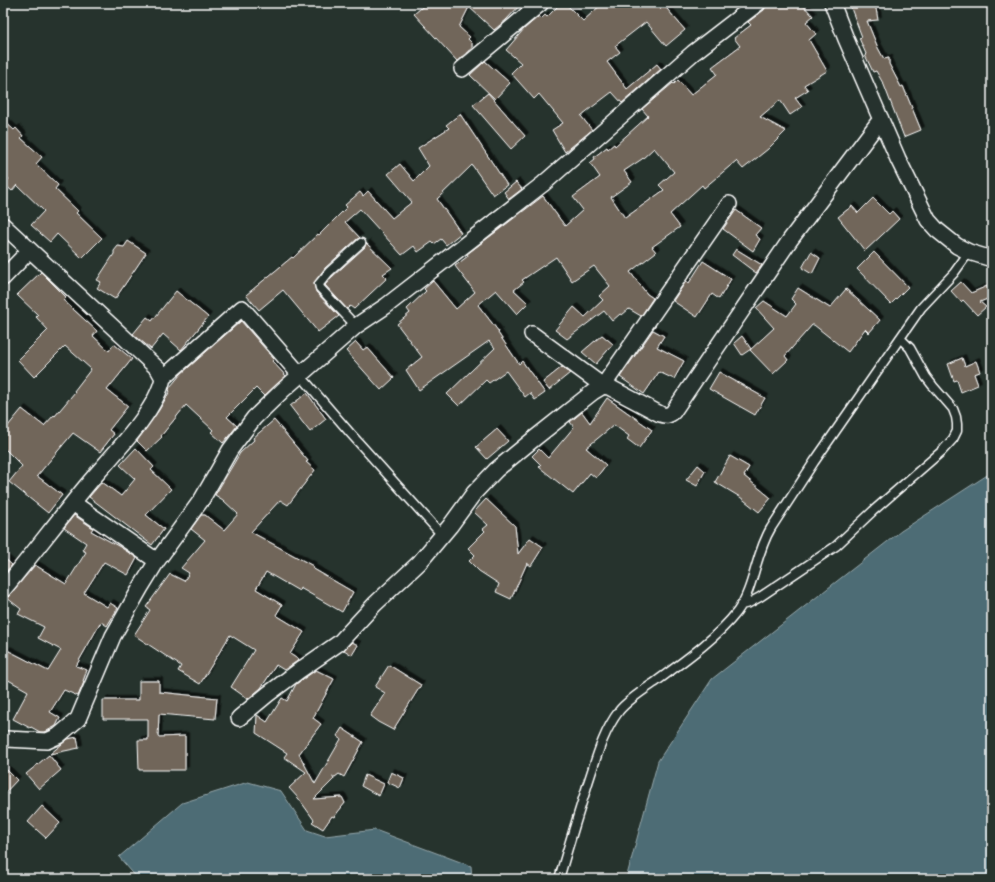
<svg xmlns="http://www.w3.org/2000/svg" width="995" height="882" viewBox="0 0 995 882" font-family="Pangolin,sans-serif">
<defs>
<filter id="shadow"><feDropShadow dx="3.5" dy="-3.5" stdDeviation="0" flood-color="#0009"/></filter>
</defs>
<rect width="100%" height="100%" fill="#26332d"/>
<filter id="ink" filterUnits="userSpaceOnUse"><feTurbulence type="fractalNoise" baseFrequency=".025" numOctaves="2"/><feDisplacementMap in="SourceGraphic" scale="8" xChannelSelector="R" yChannelSelector="G"/><feConvolveMatrix kernelMatrix="1 2 1 2 8 2 1 2 1" color-interpolation-filters="sRGB"/></filter>
<g filter="url(#ink)">
<path fill="#4e6c74" stroke="#95a7ac" d="M992 472V879H626L658 761 712 679 901 531Z
M248 782 281 791 307 830 325 836 375 830 471 866 472 879H138L119 857 182 803Z"/>
<path fill="#71665a" stroke="#fff" fill-rule="evenodd" filter="url(#shadow)" d="M427 3H522L506 20 494 30 469 7 459 27 470 37 468 39 472 43V48L457 61 414 14Z
M561 3H565L583 21 603 3H662L685 30 666 46 646 22 615 46 620 52 607 62 627 89 657 64 661 69 622 103 612 92 587 111 581 116 592 130 565 152 552 130 563 123 539 94 534 99 511 73 521 63 506 50 524 29 539 16 541 19 545 15 547 17Z
M767 3H801L813 16 806 22 816 34 809 40 827 71 804 85 808 90 795 98 802 107 790 115 780 100 760 117 786 131 768 149 743 169 736 161 704 188 702 185 670 214 680 227 652 247 656 252 630 272 647 294 653 298 641 316 629 309 622 315 620 314 612 321 604 311 567 339 555 330 574 307 585 317 603 300 599 296 610 286 594 266 572 281 556 257 522 280 524 282 514 290 528 303 517 314 496 290 478 305 499 332 498 333 519 364 522 361 545 393 535 400 530 393 525 397 506 371 489 383 486 380 459 406 447 394 495 348 489 341 419 390 406 370 422 357 397 324 410 313 407 309 426 291 424 289 433 281 456 309 475 292 455 266 468 256 467 254 543 196 565 226 583 210 573 197 600 177 590 163 595 159 594 157 607 147 608 149 614 144 615 146 648 116 642 109 673 83 674 84 678 80 691 95 717 74 712 67 740 46 734 38 751 25 748 22 764 10ZM654 148 674 172 659 185 664 190 625 218 611 197 632 182 624 171 642 159Z
M849 3H875L878 20 867 21 878 48 884 59 889 58V64L901 87 903 86 921 130 904 137 884 85 876 71 873 72 865 55 866 54 859 38 862 37Z
M485 61 510 83 495 99 470 75Z
M488 93 525 136 511 149 473 105Z
M460 114 507 185 493 195 472 165 437 199 461 233 446 245 441 239 434 244 432 242 418 252 414 246 402 255 360 209 345 222 360 238 357 239 325 268 314 283 316 292 339 316 318 332 283 290 259 310 246 295 292 257 293 258 318 234 319 235 347 207 345 205 360 192 363 196 368 191 392 218 412 202 388 174 400 164 414 181 429 166 418 148 449 128 446 125Z
M3 120 14 130 16 128 23 136 21 138 42 157 36 164 58 185 55 189 78 211 76 213 102 238 82 258 57 234 50 242 31 225 44 211 17 185 12 191 4 184 9 179 3 174Z
M516 182 522 189 509 199 504 192Z
M873 198 889 214 892 211 899 219 865 251 838 217 852 206 858 213Z
M736 210 761 228 755 235 760 239 753 251 723 229Z
M128 241 146 253 115 299 97 288 101 282 97 280 114 254V251L118 246 124 247Z
M366 243 392 268 383 274 387 278 354 309 350 306 347 309 325 285 333 276 365 247Z
M736 249 762 265 756 273 732 255Z
M811 252 820 258 812 274 802 268Z
M874 252 908 287 891 304 857 269Z
M703 261 731 279 719 299 712 294 697 317 673 301 686 281 689 283Z
M41 272 66 297 63 300 97 331 93 336 109 351 114 344 132 359 107 390 128 406 109 430 114 434 100 452 73 433 37 476 62 495 48 513 9 482 22 466 3 447V432L22 409 44 426 54 415 55 416 75 392 74 391 91 369 65 346 34 377 18 360 48 330 36 317 38 315 17 295Z
M961 282 971 293 992 284V297L980 302 986 307 977 315 963 300 961 302 951 291Z
M798 288 830 308 846 289 880 320 869 333 865 329 848 352 814 325H812L785 356 788 360 773 374 750 350 774 328 756 308 764 301 787 316 796 304 791 299Z
M176 291 208 317 181 350 163 334 151 349 133 334 147 317 152 321Z
M241 321 274 359 272 361 286 376 264 396 256 388 227 417 237 426 223 443 211 432 213 430 186 405 161 436 162 437 147 451 137 441 159 410 170 391 169 390 170 387 181 374Z
M653 330 664 336 657 347 684 361 674 379 659 372 644 394 620 377Z
M602 335 613 344 596 364 582 352Z
M742 336 751 349 742 355 734 343Z
M356 342 363 350 367 347 394 378 381 390 346 351Z
M962 358 965 366 976 361 980 372 974 374 978 385 961 392 957 380 954 381 948 364Z
M562 367 570 373 549 390 543 382Z
M719 372 765 398 755 415 709 389Z
M307 393 326 419 310 432 290 406Z
M607 398 652 430 639 448 627 439 629 436 614 425 586 448 606 465 596 478 590 473 573 494 539 467 541 465 532 456 539 449 548 458 574 427 570 422 582 412 590 423Z
M274 420 308 461 306 462 315 470 288 505 280 500 251 532 313 566 312 568 353 592 342 612 300 588 299 591 266 572 256 589 282 605 276 615 304 632 290 654 299 660 284 670 276 665 261 688 248 699 231 687 254 650 230 635 200 684 178 671 181 666 134 635 150 610 146 607 170 574 184 581 189 573 181 568 205 540 191 529 201 515H205L224 530 238 514 223 500 215 495 240 453 254 440 253 438Z
M497 429 508 441 487 459 476 447Z
M136 448 154 467 151 470 171 489 146 515 164 529 152 545 89 497 102 482 121 496 135 479 120 465Z
M730 456 749 467 744 476 771 498 759 512 740 497 715 482Z
M698 465 705 471 697 486 686 480Z
M486 499 515 526 518 554 530 538 543 547 531 566 527 563 511 599 496 592 499 584 479 571 469 561 475 555 468 548 485 531 483 529 488 525 474 512Z
M74 515 93 528 91 531 120 547 137 558 128 575 104 562 84 593 107 607 110 603 118 608 107 626 101 622 76 666 87 670 83 681 84 682 78 696 64 690 50 712 60 718 56 726 45 732H40L31 727 30 728 13 719 28 691 3 677V658L7 650 48 671 61 650 38 638 44 627 18 614 21 609 7 598 35 565 66 584 86 552 82 550 86 543 64 528Z
M3 557 12 565 4 574 3 573Z
M352 642 358 645 352 655 344 650Z
M389 665 421 685 393 730 378 722 370 716 385 693 375 687Z
M316 670 334 679 313 718 321 724 299 754 315 784 341 739 337 736 342 728 363 742 344 777 339 774 335 777 332 776 334 779 314 799 342 797 345 803 334 817 332 816 323 829 312 822 314 820 299 799 289 788 306 772 284 757 287 753 256 733 257 715 267 722 282 698 287 701 296 684Z
M139 681H159V692L217 698 215 719 159 714 158 737 185 736V770H139L138 740H148V719H103V700H139Z
M77 737 79 748 50 754 68 739Z
M49 755 61 770 39 789 26 774Z
M3 766 17 780 3 795Z
M391 772 404 778 400 788 387 782Z
M365 775 384 784 379 796 361 786Z
M42 806 60 823 46 838 28 822Z"/>
<g fill="none" stroke-linecap="round" stroke-linejoin="round">
<g stroke="#fff" stroke-width="11">
<path id="service" d="M356 326 320 288 319 284 329 272 361 243
M301 376 351 434 442 535
M741 605 749 603 760 597 836 546 873 511 942 451 953 439 957 431V424L956 417 953 409 933 386 926 377 910 348 900 338
M559 879C568 847 578 815 588 783 596 759 603 732 619 711 628 700 642 691 654 683 681 663 716 639 737 612 755 587 755 554 771 528L814 462 921 308 954 273 969 252"/>
</g>
<g stroke="#fff" stroke-width="18">
<path id="minor" d="M832 3 846 39 898 159 928 220 937 230 957 246 969 252 992 259
M462 69 541 3
M3 225 158 369 163 378C156 413 111 456 88 484 59 519 32 555 3 590
M3 278 30 250
M532 334 603 386 729 204
M163 378 242 308 301 376
M73 503 157 561
M239 718 268 694 300 670 339 643 375 604 419 563 450 526 474 493 496 470 535 438 593 392 603 386 609 387 660 414C666 416 668 416 673 412L790 240 881 119
M6 739 47 741 58 736 78 719 113 636 141 587 157 561 202 499 230 450 254 418 283 390 356 326 386 306 543 184 693 53 758 3"/>
</g>
<use href="#service" stroke="#26332d" stroke-width="8"/>
<use href="#minor" stroke="#26332d" stroke-width="15"/>
</g>
</g>
<rect width="995" height="882" fill="none" stroke="#26332d" stroke-width="16"/>
<rect x="8" y="8" width="979" height="866" fill="none" stroke="#fff" stroke-width="1.5" filter="url(#ink)"/>
</svg>
